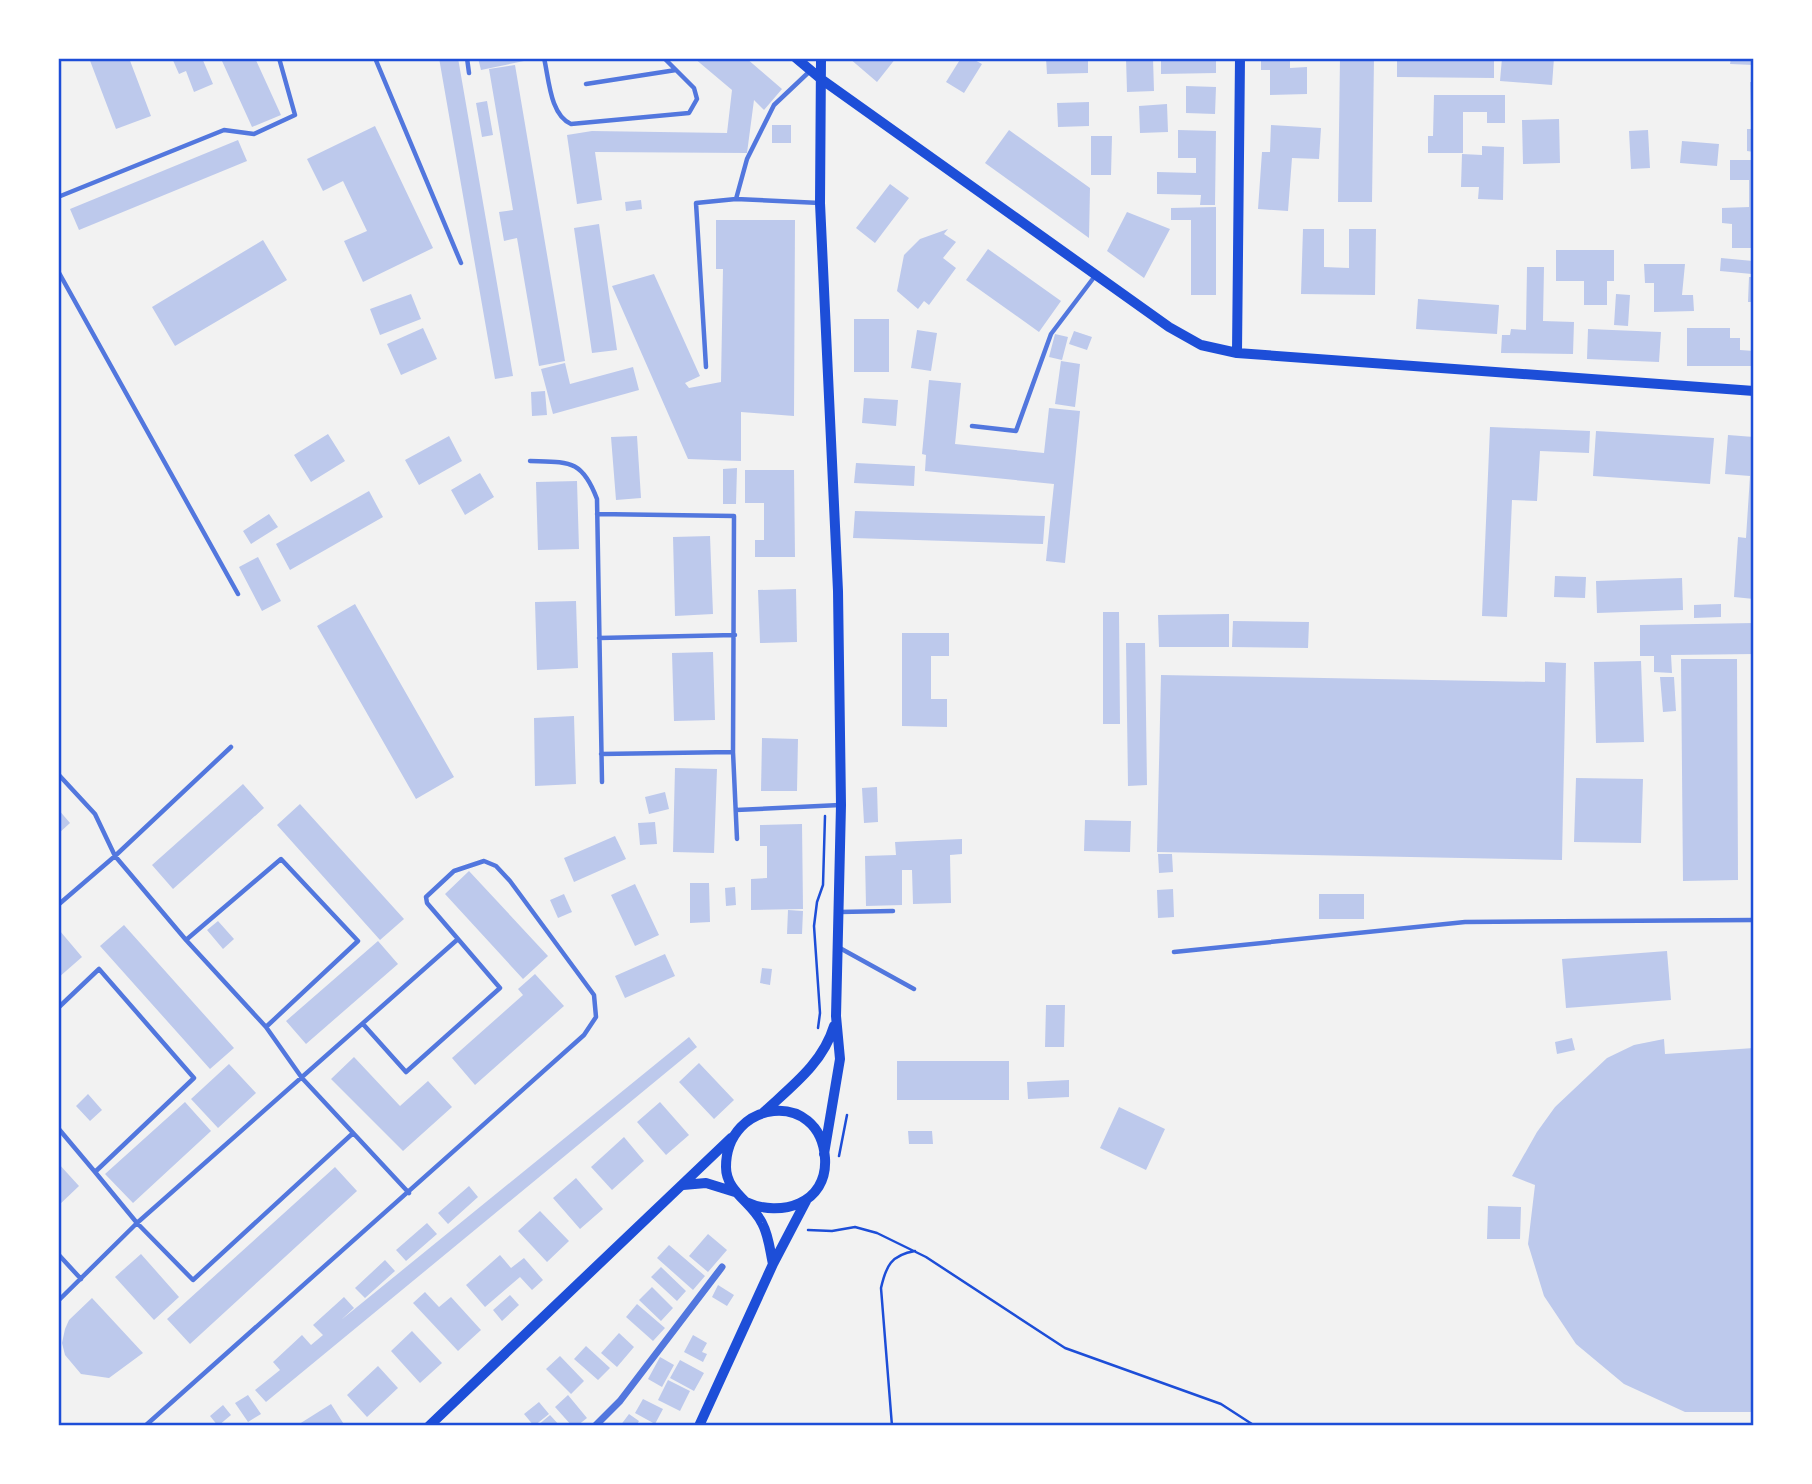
<svg xmlns="http://www.w3.org/2000/svg" width="1812" height="1484" viewBox="0 0 1812 1484" font-family="'Noto Sans',sans-serif">
<rect width="100%" height="100%" fill="#f2f2f2"/>
<path fill="#bdc9ec" d="M89 58H129L151 116 116 129Z
M172 58H202L213 84 194 92 186 71 179 74Z
M229 58H255L281 115 252 127 222 61Z
M439 58H458L513 376 495 379Z
M478 58H523L524 61 481 70Z
M694 58H746L782 89 764 110 754 100 747 153 595 152 602 200 577 204 567 135 592 131 727 133 732 90Z
M849 58H896L877 82Z
M961 58H971L982 64 964 93 946 82Z
M1046 58H1088V73L1047 74Z
M1126 58H1153L1154 91 1127 92Z
M1161 58H1216V73L1161 74Z
M1261 58H1290V68L1307 67V94L1270 95V70H1261Z
M1340 58H1374L1372 202H1338Z
M1397 58H1494V78L1397 77Z
M1502 58H1554L1552 85 1500 81Z
M1731 58H1754V65L1730 64Z
M515 65 565 361 539 366 517 238 504 241 499 212 513 210 489 69Z
M1750 82H1754V123H1751Z
M1186 86 1216 87 1215 114 1186 113Z
M1434 95H1505V123H1487V112H1463V153H1428V136H1433Z
M487 101 493 135 482 137 476 103Z
M1089 102V126L1058 127 1057 103Z
M1167 104 1168 132 1140 133 1139 106Z
M1559 119 1560 163 1523 164 1522 120Z
M772 125H791V143H772Z
M1271 125 1321 128 1319 159 1292 158 1288 211 1258 209 1262 152H1270Z
M375 126 433 248 363 282 344 241 367 231 343 181 323 191 307 159Z
M1747 129H1754V152L1747 151Z
M1009 130 1090 188 1089 238 985 163Z
M1178 130 1216 131 1215 205H1200L1201 195 1157 194V172L1196 173V158H1178Z
M1648 130 1650 168 1631 169 1629 131Z
M1091 136H1112L1111 175H1091Z
M238 140 247 161 79 230 70 209Z
M1682 141 1719 144 1717 166 1680 163Z
M1482 146 1504 147 1503 200 1478 199 1479 187H1461L1462 154 1482 155Z
M1730 160H1754V248H1732V224L1722 223V208L1749 207V180H1730Z
M890 184 909 198 875 243 856 228Z
M641 200 642 209 626 211 625 202Z
M1216 207V295H1191V220H1171V208Z
M1127 212 1170 229 1144 278 1107 251Z
M716 220H795L794 416 741 412V461L688 459 612 286 654 274 700 376 685 383 689 388 721 382 723 269H716Z
M599 224 617 350 592 353 574 228Z
M948 229 944 234 956 242 943 258 956 268 929 305 924 301 918 309 897 291 904 255 920 239Z
M1303 229H1324V267L1349 268V229H1376L1375 295 1301 294Z
M263 240 287 280 175 346 152 307Z
M988 249 1061 301 1039 332 966 280Z
M1556 250H1614V281H1607V305H1584V281H1556Z
M1721 258 1753 261 1752 274 1720 271Z
M1644 264H1685L1682 295H1693L1694 311 1654 312V283H1645Z
M1527 267H1544L1543 321 1574 322 1573 354 1501 353 1502 335H1510L1511 329 1526 330Z
M1749 277H1754V302H1748Z
M411 294 421 319 380 335 370 309Z
M1616 294 1630 295 1628 326 1614 325Z
M1418 299 1499 305 1497 334 1416 329Z
M854 319H889V372H854Z
M423 328 437 359 401 375 387 344Z
M1687 328H1730V338H1740V350L1754 351V366H1687Z
M1588 329 1661 332 1659 362 1587 359Z
M917 330 937 333 931 371 911 368Z
M1074 331 1092 337 1087 350 1069 344Z
M1055 334 1068 337 1062 360 1049 357Z
M1061 361 1080 364 1075 407 1055 404Z
M565 363 570 384 633 367 639 390 553 414 541 369Z
M929 380 961 383 955 444 1044 453 1049 408 1080 411 1065 563 1046 561 1054 484 925 471 926 455 922 454Z
M545 391 547 415 532 416 531 392Z
M864 398 898 400 896 426 862 423Z
M1490 427 1590 431 1589 453 1540 451 1537 501 1512 500 1507 617 1482 616Z
M1596 431 1714 438 1710 484 1593 476Z
M328 434 345 461 311 482 294 455Z
M1728 435 1754 437V599L1734 597 1738 537 1746 538 1750 476 1725 474Z
M449 436 462 461 419 485 405 460Z
M637 436 641 498 616 500 611 437Z
M856 463 915 466 914 486 854 483Z
M737 468 736 504H723V469Z
M745 470H794L795 557H755V540H764V503H745Z
M480 473 494 497 465 515 451 490Z
M577 481 579 549 538 550 536 482Z
M369 491 383 517 290 570 276 544Z
M855 511 1045 516 1043 544 853 538Z
M269 514 278 527 251 544 243 531Z
M710 536 713 614 675 616 673 537Z
M258 557 281 601 262 611 239 567Z
M1555 576 1586 577 1585 598 1554 597Z
M1682 578 1683 610 1597 613 1596 581Z
M796 589 797 642 760 643 758 590Z
M576 601 578 668 537 670 535 602Z
M355 604 454 777 416 799 317 626Z
M1721 604V617L1694 618V605Z
M1103 612H1119L1120 724H1103Z
M1229 614V647H1159L1158 615Z
M1233 621 1309 622 1308 648 1232 647Z
M1754 623V654L1671 655 1672 673 1654 672V656H1640V625Z
M902 633H949V656H931V699H947V727L902 726Z
M1126 643H1145L1147 785 1128 786Z
M713 652 715 720 674 721 672 653Z
M1681 659H1737L1738 880 1683 881Z
M1641 661 1644 742 1596 743 1594 662Z
M1545 662 1566 663 1562 860 1157 852 1161 675 1545 682Z
M1660 677H1674L1676 711 1663 712Z
M574 716 576 784 535 786 534 718Z
M762 738 798 739 797 791H761Z
M675 768 717 769 714 853 673 852Z
M1576 778 1643 779 1641 843 1574 842Z
M243 784 264 808 173 889 152 865Z
M877 787 878 822 864 823 862 788Z
M665 792 669 809 649 814 645 797Z
M300 804 404 919 380 940 277 825Z
M58 809 70 823 58 834Z
M1085 820 1131 821 1130 852 1084 851Z
M655 822 657 844 640 845 638 823Z
M802 824 803 909 751 910V879L767 878V846H760V825Z
M615 836 626 859 574 882 564 858Z
M962 839V854L950 855 951 903 913 904 912 870H902V905L866 906 865 856 896 855 895 842Z
M1158 854H1172L1173 872 1159 873Z
M469 871 548 956 523 979 445 894Z
M690 883H709L710 922 690 923Z
M635 884 659 935 635 946 611 895Z
M735 887 736 905 726 906 725 888Z
M1173 889 1174 917 1158 918 1157 890Z
M564 894 572 912 558 918 550 900Z
M1319 894H1364V919H1319Z
M788 910 803 911 802 934H787Z
M218 921 234 939 223 949 207 930Z
M124 925 234 1048 210 1069 100 946Z
M60 931 82 957 58 978V934Z
M378 941 398 964 306 1044 286 1021Z
M1667 951 1671 1000 1566 1008 1562 959Z
M665 954 675 976 625 998 615 976Z
M762 968 772 969 770 985 760 983Z
M535 974 564 1006 475 1085 452 1058 523 995 518 989Z
M1046 1005H1065L1064 1047H1045Z
M689 1037 697 1047 266 1402 255 1390 280 1370 273 1362 302 1335 311 1345 323 1335 313 1325 344 1297 354 1308 341 1320Z
M1572 1038 1575 1050 1557 1054 1555 1042Z
M1664 1039 1665 1054 1754 1048V1412H1685L1624 1384 1576 1344 1544 1296 1528 1244 1535 1185 1512 1176 1537 1132 1555 1107 1607 1058 1634 1045Z
M354 1057 400 1106 428 1081 452 1107 403 1151 331 1079Z
M897 1061H1009V1100H897Z
M699 1063 734 1100 714 1119 679 1082Z
M229 1064 256 1093 218 1128 191 1099Z
M1069 1080V1097L1028 1099 1027 1082Z
M88 1094 102 1110 90 1121 76 1106Z
M185 1102 211 1131 133 1203 105 1174Z
M660 1102 689 1135 666 1155 637 1122Z
M1119 1107 1165 1129 1146 1170 1100 1148Z
M908 1131H932L933 1144H909Z
M624 1137 644 1161 612 1190 591 1167Z
M58 1163 79 1186 58 1206Z
M335 1167 357 1191 190 1344 167 1319Z
M576 1178 603 1209 580 1229 553 1198Z
M469 1186 478 1197 448 1224 438 1213Z
M1488 1206 1521 1207 1520 1239H1487Z
M540 1211 569 1241 547 1262 518 1231Z
M427 1223 437 1234 406 1261 396 1250Z
M708 1234 727 1250 708 1272 689 1256Z
M669 1245 705 1276 693 1290 657 1258Z
M141 1254 179 1297 154 1320 115 1277Z
M500 1255 511 1268 524 1258 543 1280 532 1290 520 1277 485 1307 466 1285Z
M385 1260 395 1271 365 1298 355 1288Z
M661 1267 686 1291 677 1301 651 1277Z
M718 1285 734 1295 727 1306 712 1297Z
M652 1287 673 1308 661 1321 639 1300Z
M425 1292 439 1307 451 1297 481 1330 458 1351 413 1303Z
M510 1295 519 1305 502 1321 493 1310Z
M92 1298 143 1353 109 1378 81 1374 65 1355 62 1343 65 1329 69 1320Z
M637 1304 665 1328 653 1341 626 1317Z
M412 1331 442 1363 420 1383 391 1351Z
M619 1333 634 1347 617 1367 601 1353Z
M693 1335 707 1343 702 1352 707 1354 703 1362 684 1352Z
M586 1346 610 1368 598 1380 574 1359Z
M560 1356 584 1381 571 1394 546 1369Z
M660 1357 674 1365 662 1387 648 1379Z
M680 1360 704 1373 694 1391 670 1378Z
M378 1366 398 1388 367 1417 347 1395Z
M668 1380 690 1391 680 1411 658 1400Z
M248 1395 261 1414 248 1422 235 1403Z
M568 1395 587 1418 577 1426H572L555 1407Z
M643 1399 663 1409 655 1424 635 1413Z
M539 1402 549 1414 534 1426 524 1414Z
M331 1404 345 1426H296Z
M223 1405 231 1415 218 1426 210 1416Z
M629 1414 639 1421 636 1426H620Z
M550 1415 560 1426H537Z"/>
<g fill="none" stroke-linecap="round" stroke-linejoin="round">
<path stroke="#1d4ed8" stroke-width="2.5" d="M818 1028 820 1013 814 926 817 902 823 885 825 816
M839 1156 847 1115
M808 1230 832 1231 855 1227 877 1233 926 1257 1065 1348 1221 1404 1255 1426
M892 1426 881 1288C886 1266 891 1255 915 1251"/>
<path stroke="#5277de" stroke-width="4.5" d="M375 58 461 263
M467 58 469 73
M544 58C549 79 550 115 571 124L689 113 697 99 694 88 664 58
M810 71 774 105 747 159 736 199 820 203
M586 84 676 70
M58 197 224 130 254 134 295 115 279 58
M58 271 238 594
M706 367 696 203 736 199
M972 426 1016 431 1051 334 1095 276
M530 461C569 462 582 459 597 499L602 782
M597 514 734 516 733 752 737 839
M599 638 735 635
M601 754 733 752
M58 774 95 814 115 856 231 747
M736 810 840 805
M58 905 115 856 186 940
M839 912 893 911
M838 947 914 989
M1174 952 1465 922 1754 920
M58 1008 99 969 194 1078 95 1172 137 1223 193 1280 352 1134
M266 1027 186 940 281 859 358 941 266 1027 302 1078 409 1193
M58 1128 95 1172
M58 1254 81 1279
M58 1301 137 1223 458 939 500 988 406 1072 363 1024
M145 1426 584 1035 596 1017 594 995 510 881 496 866 484 861 454 871 426 897 427 903 458 939"/>
<path stroke="#5277de" stroke-width="7" d="M595 1426 620 1401 722 1267"/>
<path stroke="#1d4ed8" stroke-width="10" d="M796 58 821 79 1169 327 1201 345 1237 353 1754 391
M821 58 820 203 838 591 841 805 836 1016 840 1059 824 1154
M1237 353 1240 58
M764 1112C792 1086 823 1063 834 1026
M683 1185 706 1183 735 1192
M746 1202C780 1218 828 1204 825 1158 820 1089 726 1099 726 1167 726 1192 752 1202 762 1223 769 1236 770 1251 773 1264
M429 1426 731 1138
M699 1426 773 1264 806 1201"/>
</g>
<rect width="1812" height="1484" fill="none" stroke="#ffffff" stroke-width="119"/>
<rect x="60" y="60" width="1692" height="1364" fill="none" stroke="#1d4ed8" stroke-width="2.5"/>
</svg>
